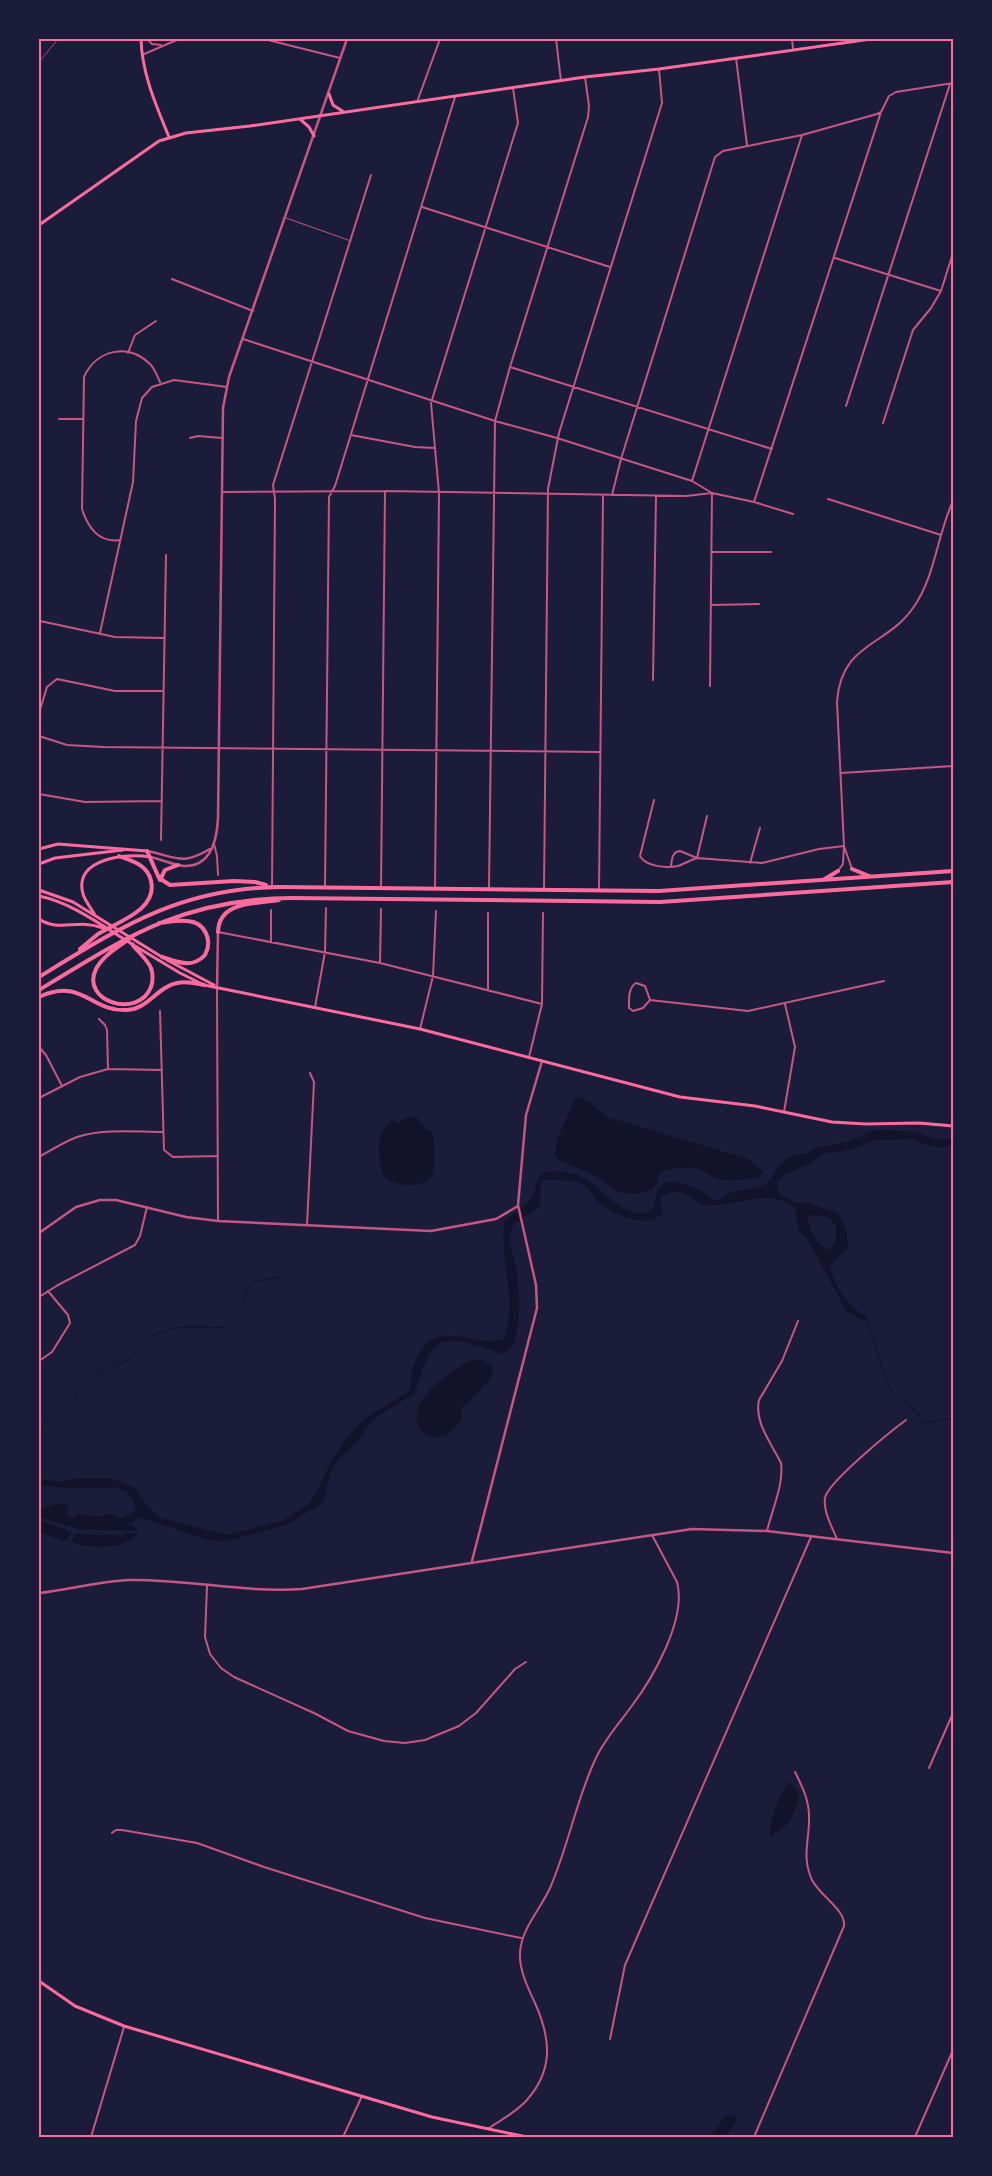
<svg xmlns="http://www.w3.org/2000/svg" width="992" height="2176" viewBox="0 0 992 2176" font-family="Overpass,sans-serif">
<rect width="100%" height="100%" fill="#1b1b3a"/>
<path fill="#12122b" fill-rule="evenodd" d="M578 1097 591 1103 607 1117 748 1159 763 1172 760 1176C749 1180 733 1182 721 1179 713 1178 706 1172 699 1169 687 1165 671 1169 659 1173L657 1183 653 1189 637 1194 627 1193 617 1191 592 1174 559 1160 555 1156 557 1140 575 1099Z
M410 1117H416L428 1130 432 1131 433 1137C433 1148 437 1165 432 1175 426 1188 397 1187 387 1179 379 1173 377 1143 381 1135 383 1130 389 1124 393 1120L400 1123 404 1119Z
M884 1130 915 1132 934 1139H953V1144L941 1148 924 1144 914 1139 876 1140 846 1151 824 1153 810 1163 781 1176 777 1181 778 1194 800 1204 805 1202 838 1213 846 1230 848 1248 834 1260 830 1268C837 1290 847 1306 867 1317L865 1321 846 1311 809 1241 799 1231 795 1207C765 1188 740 1206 709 1205 688 1205 687 1181 661 1197L660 1200 663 1212C648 1231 613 1214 599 1203 592 1198 591 1189 584 1185 573 1178 558 1182 545 1179L541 1183 540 1206C533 1213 518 1218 513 1226 506 1236 514 1256 516 1267 519 1292 523 1323 512 1347L501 1354C487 1348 456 1337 442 1342 435 1344 433 1352 428 1355 425 1357 423 1357 420 1359 416 1368 420 1381 415 1393 405 1400 393 1406 382 1413 372 1421 365 1431 357 1441 351 1449 342 1455 336 1463 325 1477 330 1498 317 1507L285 1525 227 1541 207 1540 143 1518 136 1510 134 1500 126 1491 117 1488H68L39 1485V1479L59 1482 82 1478H109L134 1487 149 1508 160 1518 228 1535 282 1521 309 1504 318 1490 331 1461 355 1428 367 1417 408 1392C414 1380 412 1366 418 1355 441 1317 474 1349 504 1339 519 1300 498 1260 505 1221 513 1213 526 1207 532 1197 538 1188 534 1180 544 1173 556 1170 570 1172 582 1177 599 1184 631 1228 652 1209 656 1202 655 1193 660 1187 673 1172 705 1193 717 1201L730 1193 759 1187 767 1183 779 1169 815 1148 850 1141 873 1131ZM807 1215 829 1217 836 1226V1241L831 1250C814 1245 810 1230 807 1215Z
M477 1359C485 1360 489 1363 493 1370 490 1386 473 1391 467 1405H463L460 1412 463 1416C442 1463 382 1422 444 1378 455 1370 464 1362 477 1359Z
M62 1503 68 1507 67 1514 71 1519 79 1514 97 1517 109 1514 123 1519 130 1526H133L139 1531 79 1529 39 1517V1510L47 1506Z
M39 1520 68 1531 71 1534 64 1541 39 1532Z
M76 1533 91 1535H120L121 1537 126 1533 138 1534C124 1547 107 1547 90 1546 83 1545 77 1546 71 1541Z
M789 1781 795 1788 799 1799 789 1823 770 1837C769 1818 779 1796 789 1781Z
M734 2115 736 2120 725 2137H710L725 2117Z"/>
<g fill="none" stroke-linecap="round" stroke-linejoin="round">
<path stroke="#12122b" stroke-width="1" d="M866 1321 873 1335 882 1368 891 1391 915 1410 922 1423 933 1422 953 1418
M39 1428 99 1372C106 1368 113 1367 120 1364 132 1360 137 1348 145 1341 168 1323 197 1327 223 1328L243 1302 247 1288 254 1281 281 1277"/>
<path stroke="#12122b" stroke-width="9" d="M778 1175 789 1162 802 1158
M416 1376 417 1369 427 1350
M117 1524 127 1521 142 1511 147 1514"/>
<path stroke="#c65784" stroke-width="1" d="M286 218 351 241"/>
<path stroke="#c65784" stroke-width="2" d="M147 39 152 44 161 45
M264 39 340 58
M556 39 561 81
M792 39 793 49
M142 55 179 39
M736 58 747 145
M417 102 440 39
M422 207 610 267
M835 258 941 291
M172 279 253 311
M243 339 495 421 557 438 692 481 712 493 754 502 793 514
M128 353 135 335 156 321
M510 367 772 449
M846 406 950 84
M59 419H82
M883 423 913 330 931 308 941 291 953 253
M351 435 415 447 435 448
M190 438 198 436 222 438
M692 481 802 135
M223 492 385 491 686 496 712 493 710 686
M612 495 621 459 715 157 723 151 802 135 877 114 881 112 889 96 896 92 953 83
M828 499 941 535
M754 502 881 112
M120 540C99 543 88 528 82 509L84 377C96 350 128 342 150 364 155 369 157 376 160 382
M712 552H771
M711 605 759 604
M40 621 115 637 163 638
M100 633 133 482 136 421 142 398 152 387 174 380 227 387
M653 680 656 496
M39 713 47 687 57 679 115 691H163
M39 736 67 745 103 747 600 752
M841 773 953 766
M39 794 85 802 161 801
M654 800 640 856C646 867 666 868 678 866 684 864 690 860 697 858L707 816
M161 840 166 555
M214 844 217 856 218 875
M844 846 852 869
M750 863 760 828
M671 866C672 859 672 852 680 851L697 858 762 863 819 849 844 846
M838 871 843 864 844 846 837 702C841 642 886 647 913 608 935 578 937 535 953 501
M272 887 275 499 273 485 371 175
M325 887 329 497 335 486 455 97
M381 888 385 491
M489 888 495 421 510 367 588 117 589 106 585 77
M435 889 439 493 431 403 518 123 513 88
M544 890 548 489 559 433 662 103 659 69
M599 891 603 496
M218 932 380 963 542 1004
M271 942V910
M380 963 381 909
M636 983 645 986 650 1000 643 1008 633 1011 629 1008C629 999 628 988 636 983Z
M217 989 218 1221
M488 990V913
M650 1000 748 1011 884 981
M315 1007 325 952 326 908
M160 1011 164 1150 173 1157 217 1156
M99 1019 105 1025 107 1030 108 1069
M420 1029 433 976 436 911
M39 1047 46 1055 62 1086
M529 1057 542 1004 543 913
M39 1098 80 1077 108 1069 162 1070
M784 1112 795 1047 785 1004
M39 1157C51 1150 64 1142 77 1137 104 1128 136 1132 163 1132
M307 1225 314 1082 310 1073
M39 1297 58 1285 135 1245 140 1236 147 1207
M39 1361 52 1352 70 1323 68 1315 48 1291
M767 1531C772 1510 784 1484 781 1463 772 1444 754 1423 759 1400L782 1361 798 1321
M837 1539C832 1527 823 1511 825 1498 827 1483 891 1431 906 1420
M207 1586 205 1637 210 1654 221 1668 234 1677 316 1714 348 1731 384 1741 405 1743 425 1740 459 1726 476 1713 515 1669 526 1662
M929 1768 953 1713
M112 1833 116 1830H122L197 1843 264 1867 425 1918 521 1938
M610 2039 625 1965 811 1537
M489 2128C501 2120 516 2112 526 2101 554 2070 551 2039 535 2003 528 1988 519 1970 520 1953 521 1929 540 1910 550 1888 568 1847 576 1801 595 1760 604 1740 618 1725 631 1707 653 1678 687 1619 677 1582L652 1535
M91 2137 124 2027
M343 2137 362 2096
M754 2137 844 1926C846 1910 820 1896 812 1880 801 1856 810 1839 809 1816 809 1800 802 1786 795 1772
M915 2137 953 2050"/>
<path stroke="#c65784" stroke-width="2.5" d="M147 851C177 857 181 866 210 849
M150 857C161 859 173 865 184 866 212 867 217 839 218 818L223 408 229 377 347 39
M217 987 218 932
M39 1233 76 1207 100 1200H116L186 1217 218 1221 431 1231 496 1219 518 1206
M472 1561 537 1308 536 1285 518 1205 526 1115 542 1061
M39 1593C69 1590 99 1581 130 1580 187 1579 244 1593 302 1589L692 1529 767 1531 953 1553"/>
<path stroke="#ff6b9d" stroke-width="3" d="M135 946 180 973 204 985 420 1029 680 1097 755 1106 832 1122 866 1124 919 1123 953 1126
M167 960 214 985
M39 1981 75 2006 124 2026 432 2117 527 2137"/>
<path stroke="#ff6b9d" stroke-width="3" d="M141 39C142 74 156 105 169 137
M329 94 333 105 344 112
M301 120 309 127 314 136
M39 225 159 141 186 133 250 126 585 77 659 69 871 39
M39 849 58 844 147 851
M39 864 55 858 123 850
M39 890 73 902 162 957
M39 896C73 903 102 926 132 944
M95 915C91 908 85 901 83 894 73 858 127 853 150 857
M39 919C60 933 77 918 103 928"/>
<path stroke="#ff6b9d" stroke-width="4" d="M147 851 159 878 170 885 234 881 255 882 266 885
M852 869 869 876
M160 880 165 870 178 865
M823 880 838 871
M159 923C168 922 178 920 187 921 205 922 213 940 205 955 192 969 178 962 162 957
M218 932C219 901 255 904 279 900
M132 944C138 952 147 959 151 968 153 974 153 981 151 987 138 1020 80 1001 96 969 103 955 120 946 132 937
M80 949C86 944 92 939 98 934 117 922 158 910 151 881 148 865 132 861 119 856
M39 977C121 927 180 888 280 887L659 891 953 871
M39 990C128 936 183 899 292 898L660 902 953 882
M39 997C83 977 90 1012 127 1010 148 1009 157 987 177 983 186 981 195 983 204 985"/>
<path stroke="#a44b75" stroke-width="1" d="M39 62 58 39"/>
</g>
<rect width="992" height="2176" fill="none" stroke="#1b1b3a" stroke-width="80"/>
<rect x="40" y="40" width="912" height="2096" fill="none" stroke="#ff6b9d" stroke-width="2"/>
</svg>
